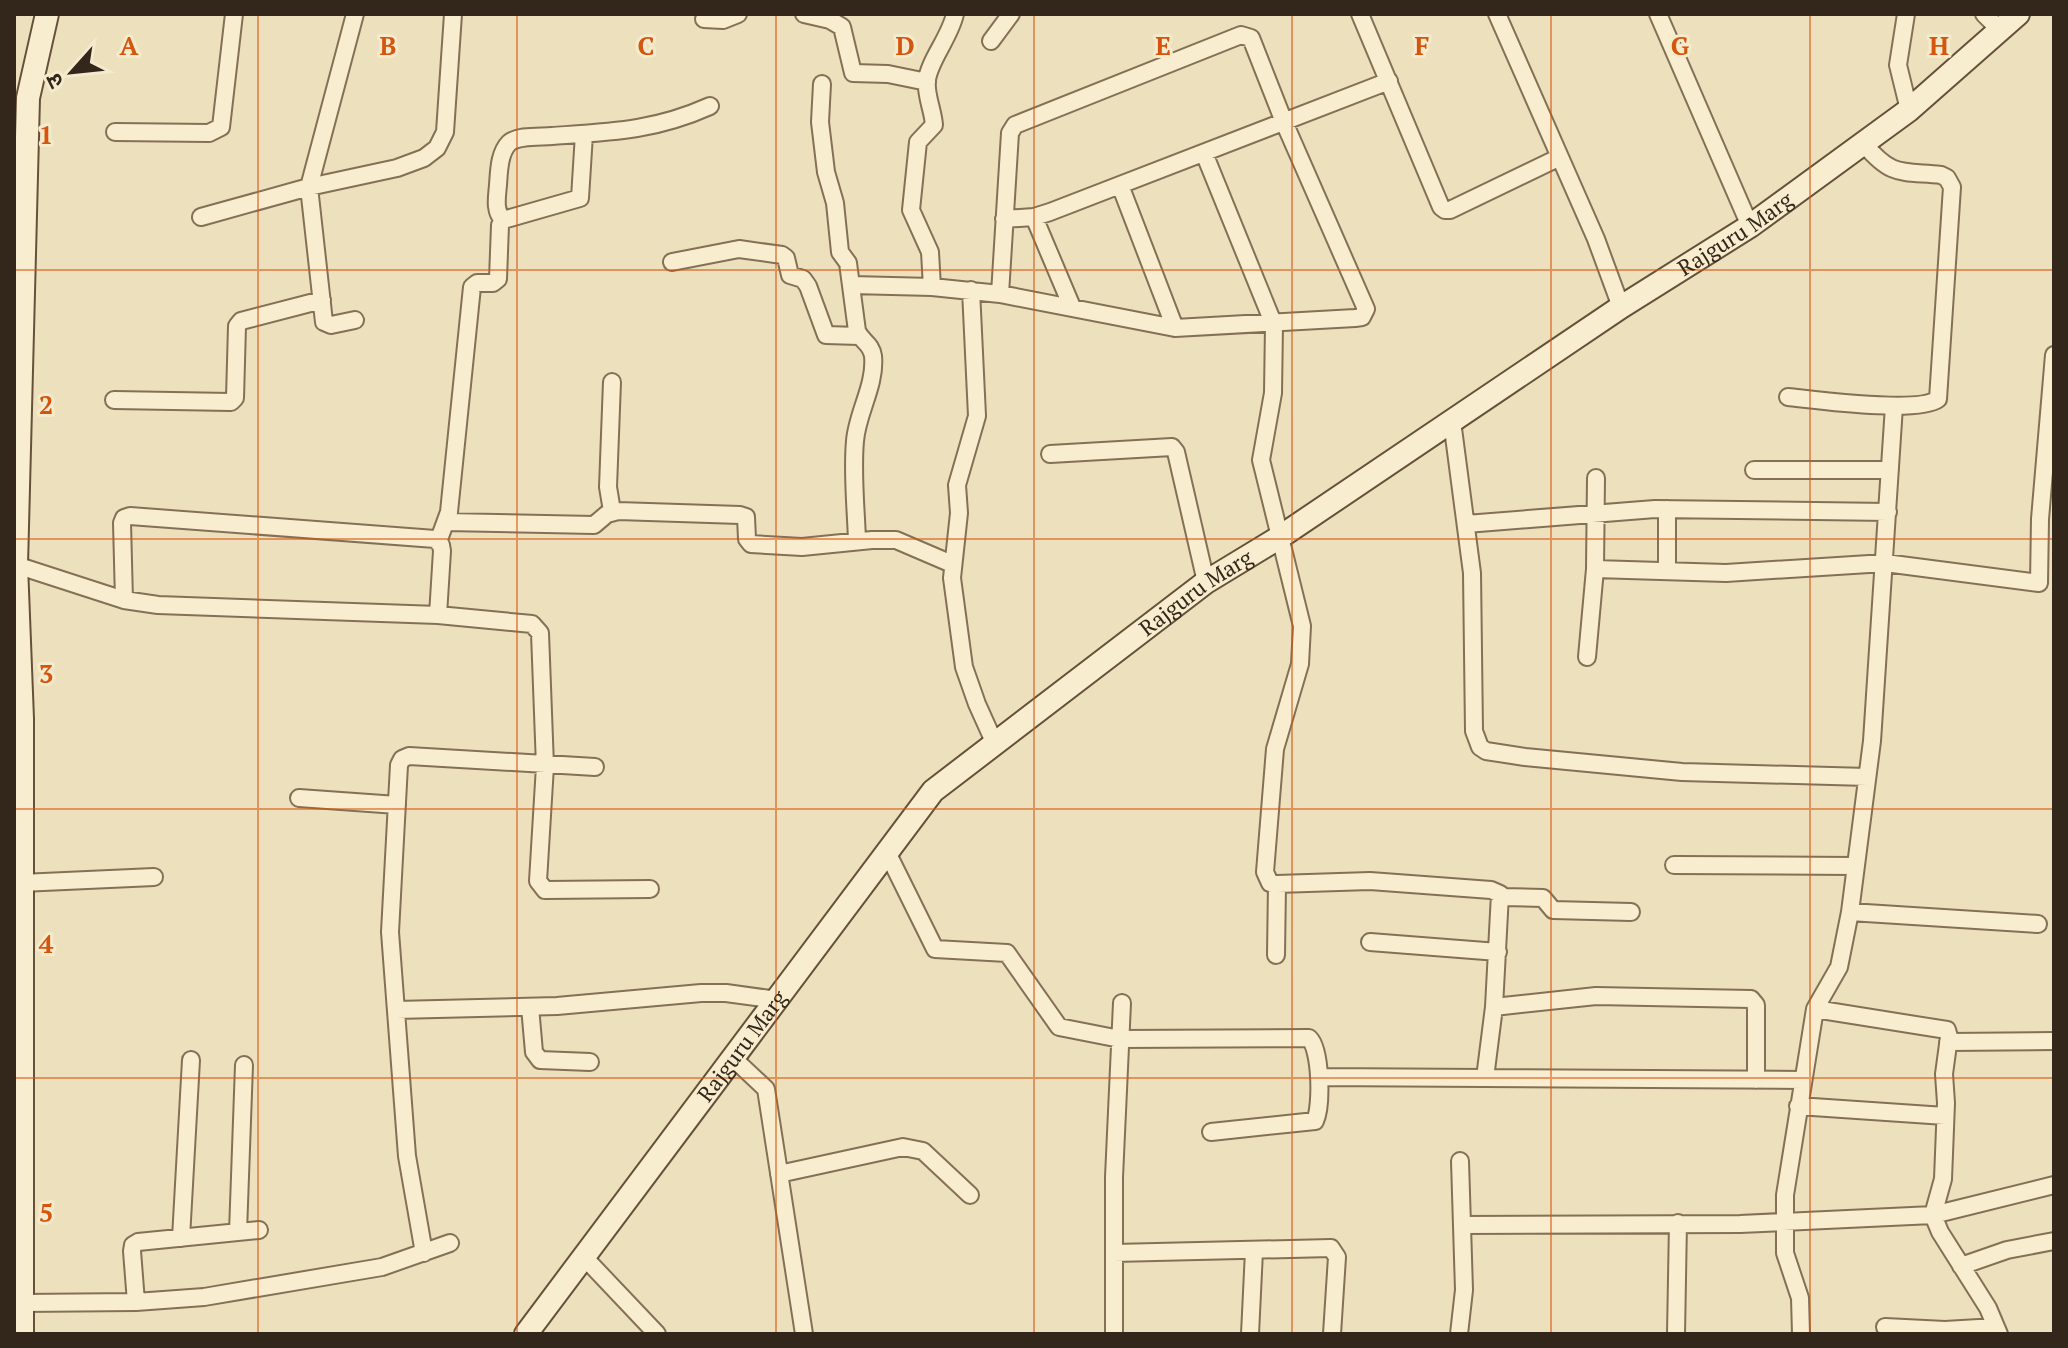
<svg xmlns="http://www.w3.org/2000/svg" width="2068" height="1348" viewBox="0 0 2068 1348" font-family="'PT Serif','Noto Sans Devanagari',serif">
<rect width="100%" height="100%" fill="#ede0bd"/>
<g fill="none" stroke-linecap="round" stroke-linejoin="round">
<g stroke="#847056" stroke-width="20">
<path id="street" d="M355 14 309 187 324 322 331 325 355 320
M804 14 830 20 842 27 853 73 888 74 927 82
M1360 14 1441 207 1445 210H1450L1560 157
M1497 14 1596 239 1621 307
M1658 14 1750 226
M1906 14 1898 65 1909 110
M1984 14 2000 30
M704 19 723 20 738 14
M991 41 1011 14
M822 84 820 122 826 172 835 203 840 252 848 263 857 331C862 342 871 343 873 356 876 385 857 413 855 441 852 474 856 508 857 541
M115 132 209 133 221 127 234 14
M1204 153 1274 325 1273 393 1261 460 1302 626 1300 664 1275 749 1265 872 1270 883 1277 884 1370 881 1491 890 1500 894 1494 1007 1485 1078
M1120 185 1175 328
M201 217 309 187 397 168 424 158 437 148 445 132 453 14
M1034 217 1072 307
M1004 219 1034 217 1050 212 1389 81
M503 220C494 211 497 197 498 185 499 172 499 153 509 143 518 135 540 137 552 136 611 132 654 131 710 106
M672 262 739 249 782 255 786 258 790 275 803 279 808 286 826 335 859 336
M852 285 932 287 1000 294 1175 328 1355 318 1362 317 1366 309 1284 122 1251 38 1241 35 1015 125 1010 133 1000 294
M932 287 930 252 911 210 918 142 934 125C933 110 925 94 927 80 929 61 950 37 955 14
M971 290 977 416 957 485 959 513 952 578 964 667 977 704 995 744
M1788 397C1817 400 1918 414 1938 399L1952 187 1947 178 1941 175C1900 171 1892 177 1864 144
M114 400 231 402 235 398 237 326 241 321 322 300
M1452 421 1472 573 1474 731 1480 747 1486 751 1525 757 1682 772 1867 777
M1050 454 1172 447 1176 452 1206 582
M1754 470H1890
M612 511 608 487 612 382
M446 522 594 525 607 514 618 511 740 515 746 517 747 539 751 544 802 547 872 540H896L952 564
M1466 524 1655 509 1888 512
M438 542 449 512 472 287 477 283H493L498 279 500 225 503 220 580 198 584 134
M16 565 124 600 158 605 438 615 532 624 540 633 545 766 538 881 545 890 650 889
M1595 569 1726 573 1885 563 2039 583 2040 519 2054 355
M1667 571V509
M124 600 122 523 124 518 130 516 435 539 441 545 442 551 438 615
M1587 657 1595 569 1596 478
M299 798 397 805
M887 852 935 949 1007 953 1059 1027 1120 1039 1309 1038C1321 1049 1322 1106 1315 1121L1211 1132
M1674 865 1855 866
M21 883 154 877
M1502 897 1543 898 1553 910 1631 912
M1850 912 2038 924
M1370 942 1498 952
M1276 955 1277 884
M530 1007 534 1052 540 1060 590 1062
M1494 1007 1596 996 1751 999 1756 1005V1080
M1815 1009 1947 1030 1949 1037 1944 1074 1946 1103 1943 1179 1933 1215 1940 1232 1988 1308 1999 1334
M396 1010 557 1006 701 993H726L777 1000
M1948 1042 2054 1041
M733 1058 766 1089 804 1334
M1319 1077 1802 1080
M1798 1106 1945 1116
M779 1174 903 1147 923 1151 970 1195
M1462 1225 1740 1224 1933 1215 2054 1185
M238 1232 244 1065
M181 1238 191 1060
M424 1253 407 1156 390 932 399 765 402 759 409 756 595 767
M1114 1253 1331 1248 1337 1257 1332 1334
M584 1257 657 1334
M1961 1266 2007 1250 2054 1241
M136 1302 132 1251 133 1245 138 1242 259 1230
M21 1303 136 1302 204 1297 382 1267 450 1243
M1885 1327 1945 1330 1996 1327
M1114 1334V1177L1122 1003
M1250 1334 1254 1251
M1459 1334 1464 1290 1460 1161
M1676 1334 1678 1223
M1801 1334 1800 1298 1785 1253V1195L1815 1009 1839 967 1850 912 1872 741 1894 406"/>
</g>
<g stroke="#65513a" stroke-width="26">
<g id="secondary">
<path d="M22 1334V719L16 565 28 98 47 14"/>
<path id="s1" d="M526 1334 933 791 1206 582 1280 537 1621 307 1750 226 1909 110 2018 14"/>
</g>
</g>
<use href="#street" stroke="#f8edcf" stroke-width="16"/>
<use href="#secondary" stroke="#f8edcf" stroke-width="22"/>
</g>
<path fill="none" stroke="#d6540e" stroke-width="2" stroke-opacity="0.55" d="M258 14V1334M517 14V1334M776 14V1334M1034 14V1334M1292 14V1334M1551 14V1334M1810 14V1334M14 270H2054M14 539H2054M14 809H2054M14 1078H2054"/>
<g text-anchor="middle" stroke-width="6" stroke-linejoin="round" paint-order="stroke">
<g font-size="22" fill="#33271b" stroke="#f4eacc">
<text dy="8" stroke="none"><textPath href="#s1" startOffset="1656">Rajguru Marg</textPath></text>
<text dy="8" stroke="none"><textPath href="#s1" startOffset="1008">Rajguru Marg</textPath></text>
<text dy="8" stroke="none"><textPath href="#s1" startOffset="360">Rajguru Marg</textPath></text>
</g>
</g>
<g font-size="26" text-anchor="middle" font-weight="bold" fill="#d6540e" stroke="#f4eacc" stroke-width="6" stroke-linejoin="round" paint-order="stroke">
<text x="129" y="55">A</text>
<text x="388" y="55">B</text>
<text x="646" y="55">C</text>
<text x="905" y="55">D</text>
<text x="1163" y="55">E</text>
<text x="1422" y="55">F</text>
<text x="1680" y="55">G</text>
<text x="1939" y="55">H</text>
<text x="46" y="144">1</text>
<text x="46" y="414">2</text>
<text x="46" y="683">3</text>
<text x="46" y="953">4</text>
<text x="46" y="1222">5</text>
</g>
<rect width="2068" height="1348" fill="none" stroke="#33271b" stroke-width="32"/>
<g transform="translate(72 72) rotate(243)" stroke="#f4eacc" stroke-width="6" paint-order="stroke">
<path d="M0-6L14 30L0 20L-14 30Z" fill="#33271b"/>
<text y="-12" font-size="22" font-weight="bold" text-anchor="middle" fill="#33271b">उ</text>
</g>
</svg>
